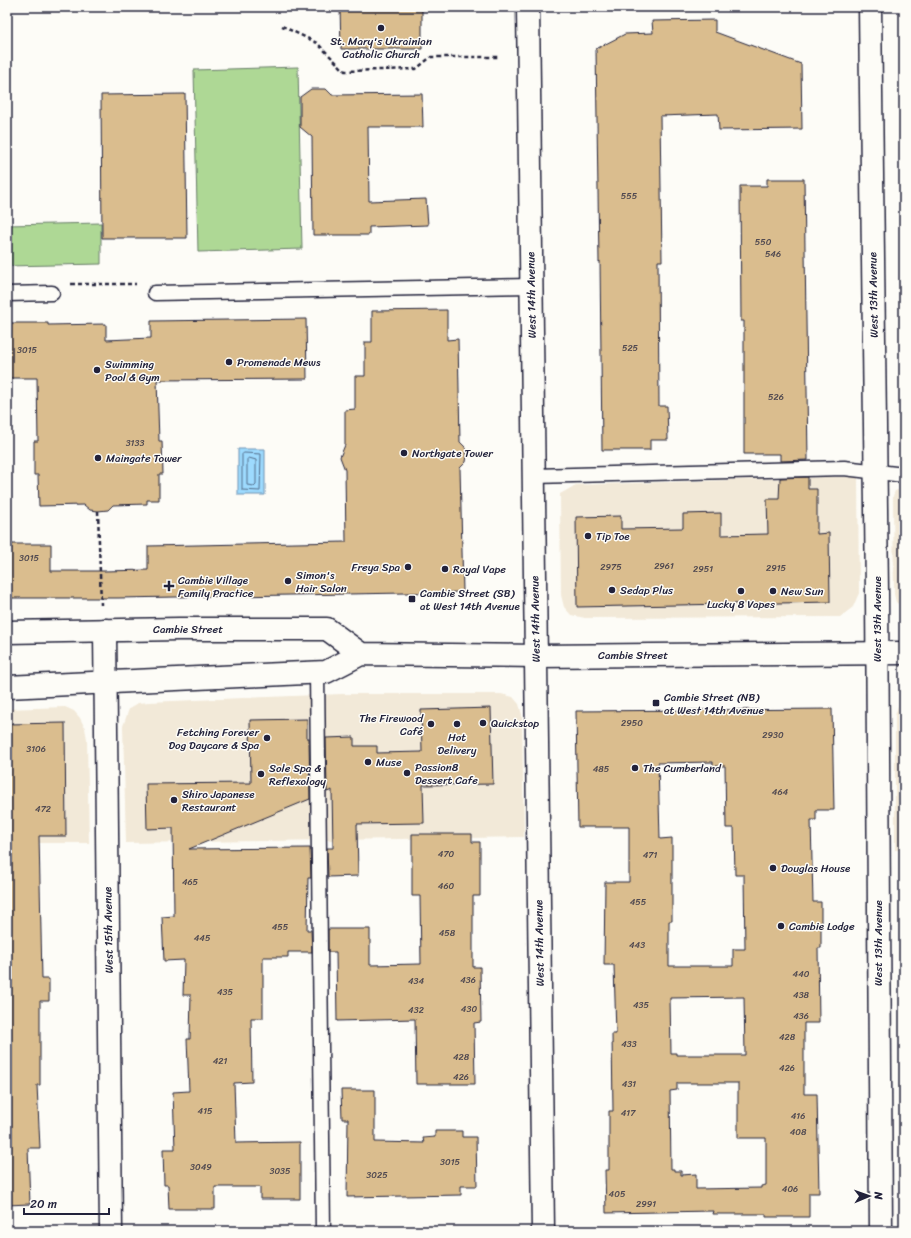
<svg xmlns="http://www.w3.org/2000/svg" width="911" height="1238" viewBox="0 0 911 1238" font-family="Sriracha,sans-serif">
<rect width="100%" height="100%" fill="#fdfcf7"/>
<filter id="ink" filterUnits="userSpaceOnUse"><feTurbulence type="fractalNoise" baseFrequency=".025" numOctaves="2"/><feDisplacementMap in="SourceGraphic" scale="8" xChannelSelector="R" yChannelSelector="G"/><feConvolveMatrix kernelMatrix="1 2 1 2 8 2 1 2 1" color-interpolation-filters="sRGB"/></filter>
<g filter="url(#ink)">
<path fill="#f2e9d8" d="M858 476 859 593 853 607 840 617 585 618 571 615 564 607 561 595 560 494 576 485Z
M904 488V609L896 602 894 594 893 496 895 491Z
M342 694H501L513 697 519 704 522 715 524 837 126 843 123 726 129 709 138 703 149 702Z
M904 699V850H895V716L898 706Z
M65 707 74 711 80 718 85 728 87 739 89 843H7V709Z"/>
<path fill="#aed895" stroke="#687d68" d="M298 67 302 249 198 252 194 70Z
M101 223V264L7 266V225Z"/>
<path fill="#9ddafe" stroke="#6c90b0" d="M238 449H265V495H238Z"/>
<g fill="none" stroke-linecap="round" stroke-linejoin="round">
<path stroke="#536c89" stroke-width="1" d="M244 453 261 454 260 491 242 490V455Z
M249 458 256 460V484L254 486 247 485V460Z"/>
</g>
<path fill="#dabd8e" stroke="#22223b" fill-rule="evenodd" d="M340 7H422V49H341Z
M715 20V32L801 64 802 129 719 130 718 114 660 116 662 261H658L659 406H667L668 440H650V450H602L600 261 599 262 596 49 625 34 653 33 652 21Z
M311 89H326L332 95 422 94 423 127H368L369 201 426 199 428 225 369 227V235H313L312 137 300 127V97Z
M185 94 187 238H102L101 95Z
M767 179H804L808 460 780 461V454H744V321H741L740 186H767Z
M447 310V340L458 339 460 442 465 447 467 455 466 462 460 468 463 592 118 598H7V544H51V571H104L148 570V546L346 542 345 470 340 457 345 445V410L355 409V376H365V342H372V311Z
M306 319 307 379 157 380 159 441H162L163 474H159V500H147V504L113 505 108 510 98 511 90 510 84 505 39 506 38 475H34V441H38L37 378H7V323H48V325L106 324V340L151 338V321Z
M808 477V489H817V534L829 533 830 602 577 607 576 517 621 516V529L683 528V514L721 513V535L768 534 767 499H779L780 478Z
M491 708 493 784 423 785 424 823 357 824 358 876 328 877 327 848H333L332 790 327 792 326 738 354 737V746H377V753L422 752 421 710Z
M832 709 834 810H816V820H811L813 902H821V948H818L819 1023H804V1094H817L819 1193H809V1217H766V1214H712L713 1211 606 1213 605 1170H609V1111H613L612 1034H616L614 965H604L605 882H629V827H578L576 711ZM713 762V766H725L726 828H734L735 875H744L745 949H733V966H669V921H672V838L660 839 658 763ZM744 997 745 1055H676V1053H671L670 998ZM677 1083H738V1138H766V1185L761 1186V1188L696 1189V1174L681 1175V1171H674V1169H671L670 1091 677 1090Z
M307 719V738H309L310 799 189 849 310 848 311 878H308L307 930H311L312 952H288V957H263V1018H251L252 1082 234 1083 236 1143 300 1142V1199H260V1187H215V1209H169L168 1185H164L163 1149H175L173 1092 189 1091 187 1039H190L191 995H183L184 960 164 961 162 917 174 916 173 828 147 829 146 784 251 783 250 720Z
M65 723 66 836H39L42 979H49V1001H40V1085H37L40 1148H28L30 1204 7 1205V724Z
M412 834H472V842H480V896H473V967H480L481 1022 474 1023 475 1084H416L415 1019 337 1021 336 952H328V929H370V965L421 964 420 896H412Z
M341 1090H375V1142L424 1143 423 1138 435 1137V1131H462V1137H476L477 1186H461V1195L347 1197 348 1119H342Z"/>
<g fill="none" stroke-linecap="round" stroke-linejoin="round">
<g stroke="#22223b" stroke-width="17">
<path id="service" d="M155 293 531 286
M7 294 52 293
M534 476 844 468 904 475
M317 672 323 1231"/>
</g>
<g stroke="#22223b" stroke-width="25">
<path id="minor" d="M528 7 543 1231
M870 7 877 593 881 1231
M105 630 111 1231"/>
</g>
<g stroke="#22223b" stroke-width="25">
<path id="secondary" d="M7 632 179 629H327L361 654
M7 687 326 672 361 654 536 656 904 653"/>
</g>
<path stroke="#22223b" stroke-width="2.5" stroke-dasharray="4 3" stroke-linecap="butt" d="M282 26 317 43 345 71 416 69 431 57H499
M71 284H136
M98 511 101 605"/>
<use href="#service" stroke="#fdfcf7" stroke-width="14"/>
<use href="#minor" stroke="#fdfcf7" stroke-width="22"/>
<use href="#secondary" stroke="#fdfcf7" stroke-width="22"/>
</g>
</g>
<g fill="#22223b" stroke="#fdfcf7" stroke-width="1.5">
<circle cx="381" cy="28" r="4"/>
<circle cx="229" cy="362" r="4"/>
<circle cx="97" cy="370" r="4"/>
<circle cx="404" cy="453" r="4"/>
<circle cx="98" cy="458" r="4"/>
<circle cx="588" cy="536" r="4"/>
<circle cx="408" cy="567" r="4"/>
<circle cx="445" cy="569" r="4"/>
<circle cx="288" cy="581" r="4"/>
<path d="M167 580h4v4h4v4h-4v4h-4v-4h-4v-4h4z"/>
<circle cx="612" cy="590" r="4"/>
<circle cx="741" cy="591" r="4"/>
<circle cx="773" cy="591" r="4"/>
<rect x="408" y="595" width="8" height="8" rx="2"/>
<rect x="652" y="699" width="8" height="8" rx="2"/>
<circle cx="483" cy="723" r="4"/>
<circle cx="431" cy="724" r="4"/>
<circle cx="457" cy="724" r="4"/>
<circle cx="267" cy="738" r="4"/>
<circle cx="368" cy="762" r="4"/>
<circle cx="635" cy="768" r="4"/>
<circle cx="407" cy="773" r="4"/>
<circle cx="261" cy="774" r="4"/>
<circle cx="174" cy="800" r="4"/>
<circle cx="773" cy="868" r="4"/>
<circle cx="781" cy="926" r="4"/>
</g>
<g text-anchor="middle" stroke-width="3" stroke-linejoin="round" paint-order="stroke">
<g font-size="9" fill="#504950">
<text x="629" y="199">555</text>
<text x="763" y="245">550</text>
<text x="773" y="257">546</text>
<text x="630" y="351">525</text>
<text x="27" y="353">3015</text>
<text x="776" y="400">526</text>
<text x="135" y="446">3133</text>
<text x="29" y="561">3015</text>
<text x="664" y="569">2961</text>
<text x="611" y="570">2975</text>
<text x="776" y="571">2915</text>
<text x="703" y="572">2951</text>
<text x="632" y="726">2950</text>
<text x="773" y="738">2930</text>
<text x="36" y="752">3106</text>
<text x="601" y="772">485</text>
<text x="780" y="795">464</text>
<text x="43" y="812">472</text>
<text x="446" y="857">470</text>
<text x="650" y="858">471</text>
<text x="190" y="885">465</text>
<text x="446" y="889">460</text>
<text x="638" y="905">455</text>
<text x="280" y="930">455</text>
<text x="447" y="936">458</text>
<text x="202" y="941">445</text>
<text x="637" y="948">443</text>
<text x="801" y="977">440</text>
<text x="468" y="983">436</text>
<text x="416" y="984">434</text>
<text x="225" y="995">435</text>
<text x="801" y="998">438</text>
<text x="641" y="1008">435</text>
<text x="469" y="1012">430</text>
<text x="416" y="1013">432</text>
<text x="801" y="1019">436</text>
<text x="787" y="1040">428</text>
<text x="629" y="1047">433</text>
<text x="461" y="1060">428</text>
<text x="220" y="1064">421</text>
<text x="787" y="1071">426</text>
<text x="461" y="1080">426</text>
<text x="629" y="1087">431</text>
<text x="205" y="1114">415</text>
<text x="628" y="1116">417</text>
<text x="798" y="1119">416</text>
<text x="798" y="1135">408</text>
<text x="450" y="1165">3015</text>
<text x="201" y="1170">3049</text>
<text x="280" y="1174">3035</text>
<text x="377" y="1178">3025</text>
<text x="790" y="1192">406</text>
<text x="617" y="1197">405</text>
<text x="646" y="1207">2991</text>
</g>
<g font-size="11" fill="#22223b" stroke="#fdfcf7" text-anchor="start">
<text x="381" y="45" text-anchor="middle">St. Mary's Ukrainian<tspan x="381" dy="13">Catholic Church</tspan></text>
<text x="237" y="366">Promenade Mews</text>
<text x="105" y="368">Swimming<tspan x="105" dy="13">Pool &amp; Gym</tspan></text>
<text x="412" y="457">Northgate Tower</text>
<text x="106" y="462">Maingate Tower</text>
<text x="596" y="540">Tip Toe</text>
<text x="400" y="571" text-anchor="end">Freya Spa</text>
<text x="453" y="573">Royal Vape</text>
<text x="296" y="579">Simon's<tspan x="296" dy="13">Hair Salon</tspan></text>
<text x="178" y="584">Cambie Village<tspan x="178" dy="13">Family Practice</tspan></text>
<text x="620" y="594">Sedap Plus</text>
<text x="781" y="595">New Sun</text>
<text x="420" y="597">Cambie Street (SB)<tspan x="420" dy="13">at West 14th Avenue</tspan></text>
<text x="741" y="608" text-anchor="middle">Lucky 8 Vapes</text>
<text x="664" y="701">Cambie Street (NB)<tspan x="664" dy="13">at West 14th Avenue</tspan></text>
<text x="423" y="722" text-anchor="end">The Firewood<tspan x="423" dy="13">Café</tspan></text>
<text x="491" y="727">Quickstop</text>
<text x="259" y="736" text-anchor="end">Fetching Forever<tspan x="259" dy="13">Dog Daycare &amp; Spa</tspan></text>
<text x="457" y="741" text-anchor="middle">Hot<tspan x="457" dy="13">Delivery</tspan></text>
<text x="376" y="766">Muse</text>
<text x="415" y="771">Passion8<tspan x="415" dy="13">Dessert Cafe</tspan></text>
<text x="269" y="772">Sole Spa &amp;<tspan x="269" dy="13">Reflexology</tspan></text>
<text x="643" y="772">The Cumberland</text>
<text x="182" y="798">Shiro Japanese<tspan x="182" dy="13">Restaurant</tspan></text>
<text x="781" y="872">Douglas House</text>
<text x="789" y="930">Cambie Lodge</text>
</g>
<g font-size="11" fill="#22223b" stroke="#fdfcf7">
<text transform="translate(531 295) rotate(-91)" y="4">West 14th Avenue</text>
<text transform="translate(873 295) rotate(-91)" y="4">West 13th Avenue</text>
<text transform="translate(535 619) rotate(-91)" y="4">West 14th Avenue</text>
<text transform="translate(877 619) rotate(-90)" y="4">West 13th Avenue</text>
<text x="188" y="633">Cambie Street</text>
<text x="633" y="659">Cambie Street</text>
<text transform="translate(108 930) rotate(-91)" y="4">West 15th Avenue</text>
<text transform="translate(539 943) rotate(-91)" y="4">West 14th Avenue</text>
<text transform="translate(878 943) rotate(-90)" y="4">West 13th Avenue</text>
</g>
</g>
<rect width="911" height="1238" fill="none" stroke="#fdfcf7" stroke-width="24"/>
<rect x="12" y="12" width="887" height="1214" fill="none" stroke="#22223b" stroke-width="1.5" filter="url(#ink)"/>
<g transform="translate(869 1196) rotate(88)" stroke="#fdfcf7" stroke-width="3" paint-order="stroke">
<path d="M0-3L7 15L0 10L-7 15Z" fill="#22223b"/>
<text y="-6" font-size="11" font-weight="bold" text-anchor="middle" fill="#22223b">N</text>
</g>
<path d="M24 1208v6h85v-6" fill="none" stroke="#22223b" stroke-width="2"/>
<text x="30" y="1208" font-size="12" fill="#22223b" stroke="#fdfcf7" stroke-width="3" paint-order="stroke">20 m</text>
</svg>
